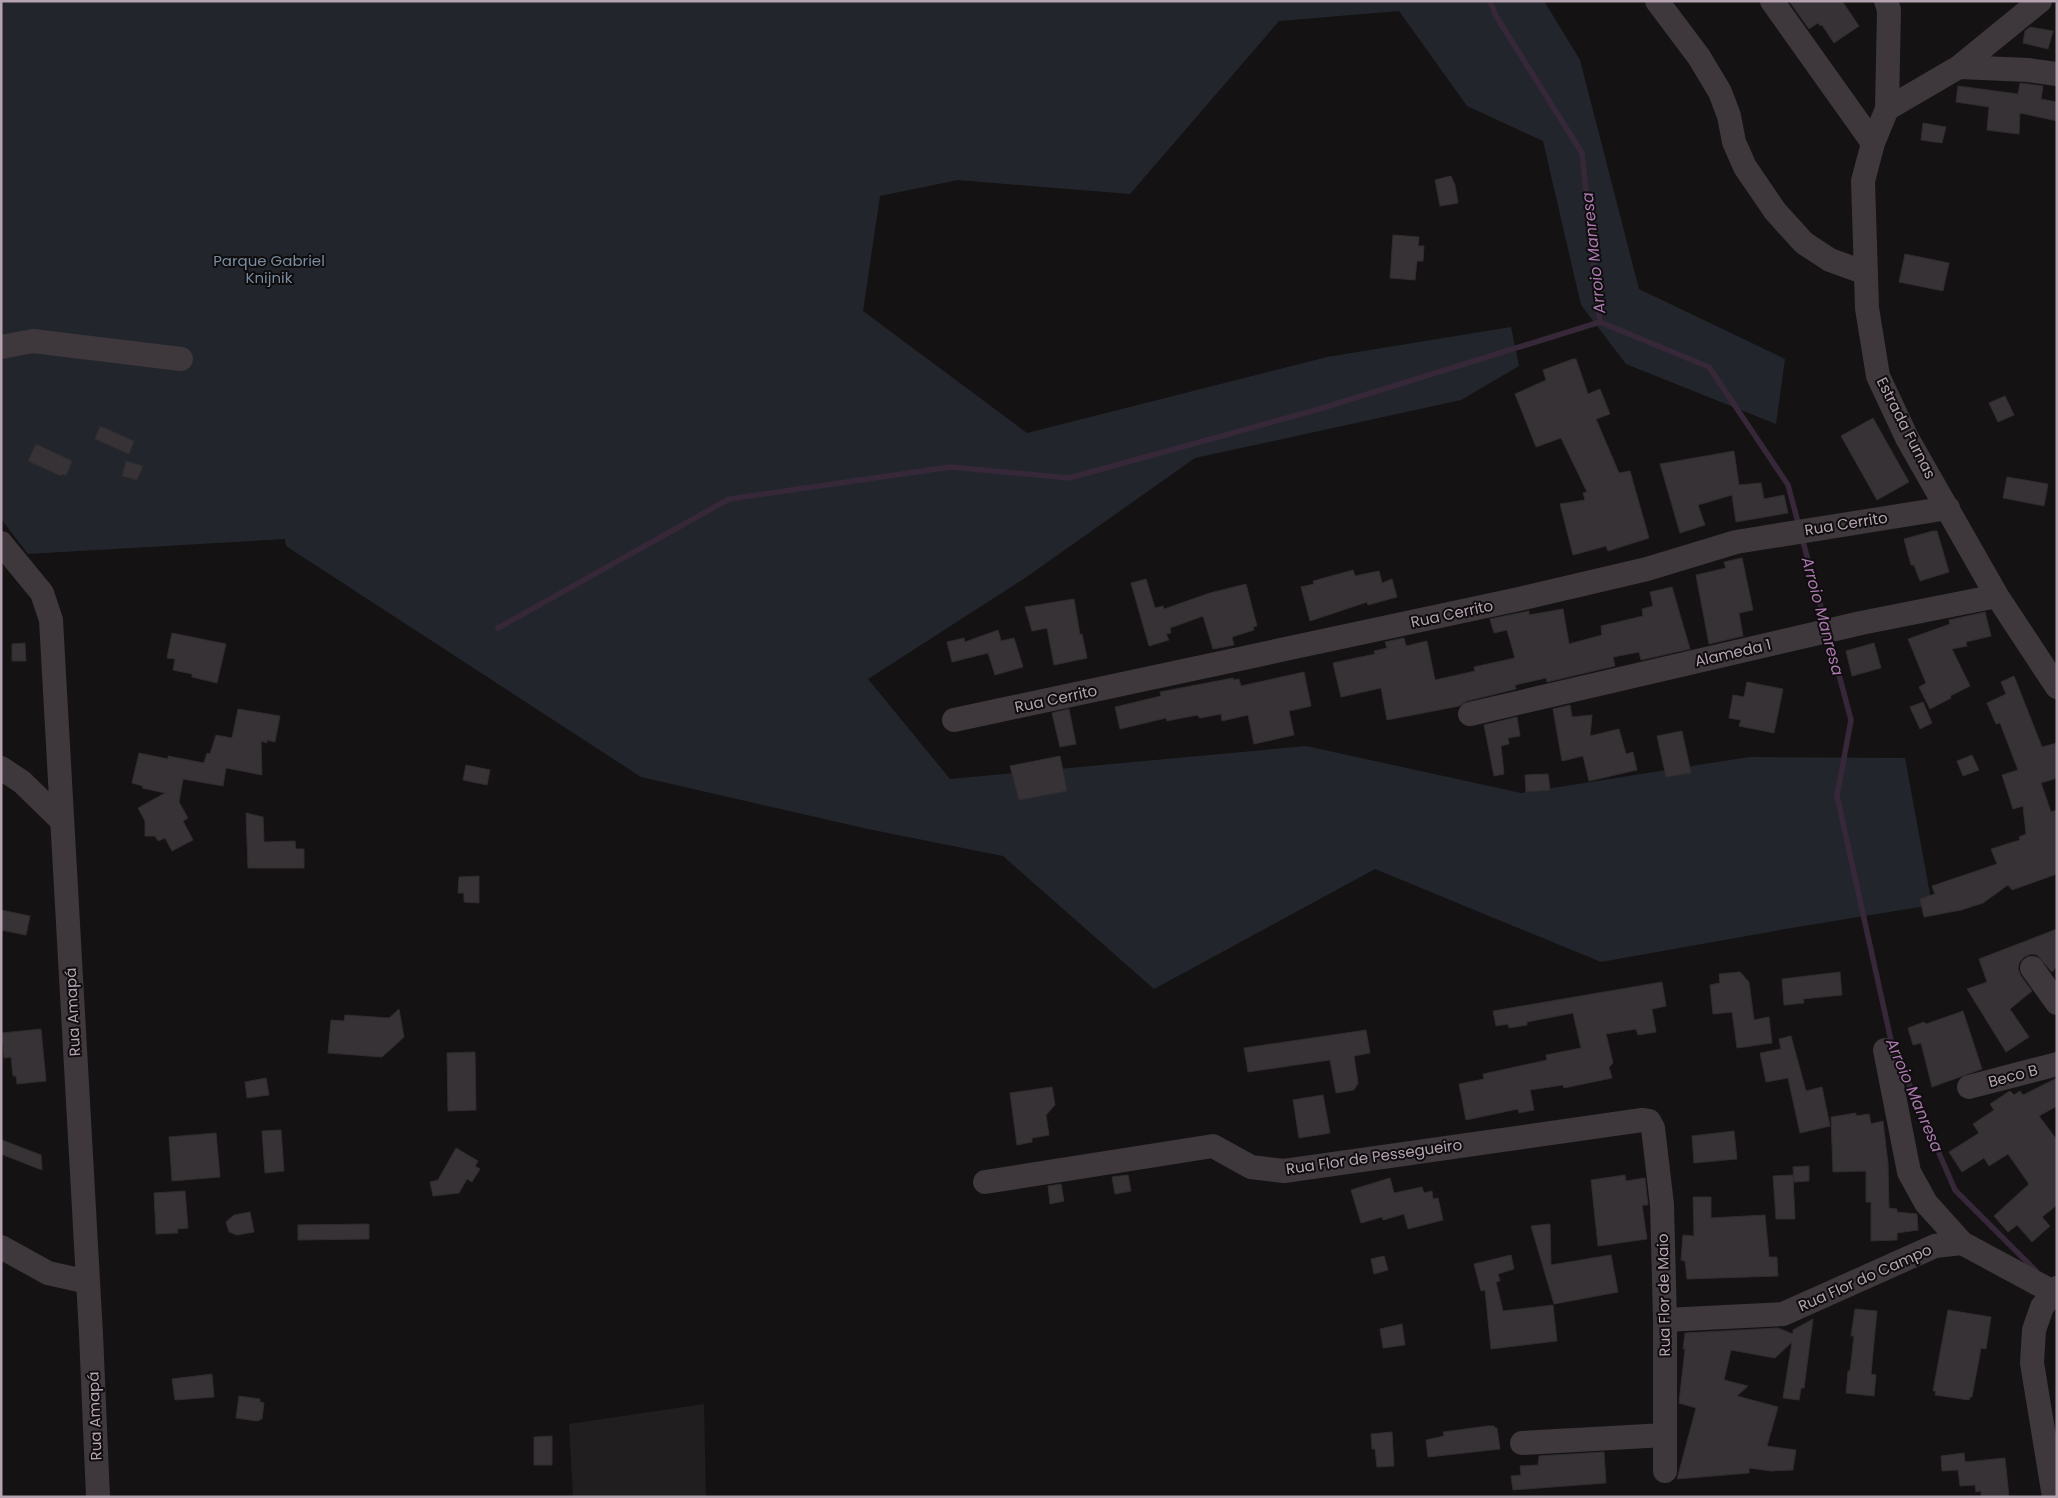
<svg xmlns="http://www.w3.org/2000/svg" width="2058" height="1498" viewBox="0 0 2058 1498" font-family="Poppins,sans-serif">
<rect width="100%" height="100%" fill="#141213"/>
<path fill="#211e20" d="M704 1404 706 1497H573L569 1424Z"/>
<path fill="#22262c" d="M1 1H1544L1580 60 1639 289 1785 359 1776 424 1626 364 1581 305 1543 141 1467 106 1399 11 1279 21 1130 194 958 180 880 196 863 311 1027 433 1327 357 1511 327 1519 366 1461 400 1195 458 1025 578 868 679 950 779 1306 746 1521 793 1749 757 1905 758 1932 905 1785 929 1601 962 1375 869 1154 989 1003 856 868 829 641 777 286 546 285 539 28 554 1 519Z"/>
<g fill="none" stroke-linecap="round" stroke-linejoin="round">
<path stroke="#362838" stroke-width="5.5" d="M1490 1 1496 16 1582 153 1600 322 1709 367 1788 485 1799 526
M1802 538 1826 626
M498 628 729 499 950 467 1069 478 1316 410 1600 322
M1829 637 1851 720 1837 796 1892 1045
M1897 1056 1955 1190 2036 1271"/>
</g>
<path fill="#363235" stroke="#302c2e" d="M1789 1H1842L1859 26 1834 43 1822 25 1820 26 1818 23 1809 29Z
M2030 27 2053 31 2048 49 2023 43 2025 31Z
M2020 83 2043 86 2041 99 2057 102V121L2020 113 2019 134 1994 131 1987 130 1989 107 1956 102 1958 86 2018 94Z
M1923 123 1946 127 1942 143 1921 140Z
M1451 176 1455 185 1458 203 1440 206 1435 180Z
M1393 235 1419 237 1418 246H1424L1423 261H1417L1415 280 1390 278Z
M1905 254 1949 263 1943 291 1899 282Z
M1573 359H1576L1588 394 1600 389 1610 414 1596 419 1619 473 1630 471 1649 538 1608 551 1606 546 1573 555 1560 504 1585 500 1583 493 1587 492 1561 438 1536 447 1515 394 1546 380 1543 370Z
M2005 396 2014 415 1998 422 1989 403Z
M1873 418 1909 482 1877 500 1841 436Z
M100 426 134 441 129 454 95 439Z
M36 444 72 461 66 476 62 474 61 476 28 461Z
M1734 451 1739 485 1761 483 1764 499 1784 495 1788 513 1736 522 1732 495 1698 505 1705 525 1680 533 1660 464Z
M126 461 143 466 137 480 122 476Z
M2007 477 2048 484 2044 506 2003 498Z
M1933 531H1937L1949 572 1920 581 1914 565H1911L1904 539Z
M1742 558 1753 610 1739 613 1743 636 1709 644 1696 575 1726 568 1724 562Z
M1353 570 1355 576 1379 571 1382 583 1392 579 1397 597 1368 605 1367 602 1310 621 1301 587 1314 584 1313 581Z
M1146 579 1155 608 1163 606 1164 609 1210 593 1246 584 1257 626 1253 627 1254 630 1232 637 1234 645 1213 649 1203 616 1170 628 1171 633 1166 634 1169 640 1149 646 1131 583Z
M1672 587 1690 649 1641 660 1639 652 1613 657 1615 666 1547 682 1546 678 1515 685 1516 689 1467 701 1459 706 1387 720 1381 688 1341 697 1333 663 1375 654 1374 651 1387 648 1385 642 1404 638 1406 646 1427 641 1435 680 1475 671 1474 667 1515 658 1507 630 1494 633 1490 619 1529 611V615L1563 609 1569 644 1602 635 1601 626 1643 616 1642 609 1653 606 1650 592Z
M1074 599 1080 635 1082 634 1087 658 1054 665 1047 628 1032 631 1025 607Z
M1985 612 1991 636 1966 642 1967 646 1952 649 1970 686 1950 696 1951 698 1930 709 1919 687 1926 683 1908 639 1950 624 1949 620Z
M998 630 1001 641 1014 638 1023 667 995 675 988 653 952 662 947 642 964 638 965 642Z
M172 633 226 644 217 683 192 677V674L173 670 175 659 167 658Z
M25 643 26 661H12V644Z
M1874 643 1881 668 1852 676 1846 651Z
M1304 672 1311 706 1289 711 1294 735 1254 744 1248 715 1222 721 1221 714 1200 718 1197 715 1167 721 1166 718 1120 729 1115 707 1161 696 1160 692 1233 678 1234 680 1239 679 1241 686Z
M2014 676 2042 747 2057 743V778L2041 783 2051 812 2057 810V874L2012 890 2008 885 1983 903 1961 910 1924 917 1920 899 1935 894 1932 886 1997 864 1991 849 2020 840 2019 837 2026 834 2023 806 2013 809 2002 775 2018 770 2000 723 1996 724 1987 703 2006 694 2001 682Z
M1747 682 1783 689 1774 733 1739 726 1741 720 1729 718 1733 695 1744 697Z
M1923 702 1932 723 1920 729 1910 707Z
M1570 705 1572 717 1592 715 1590 736 1619 729 1626 754 1633 752 1637 770 1589 781 1583 756 1562 761 1553 709Z
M238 709 280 716 275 742 267 740V743L261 741 262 775 226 768 223 786 183 779 179 802 188 818 183 821 193 840 172 851 165 838 158 841 155 836H145V821L138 808 165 793 142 788 143 786 132 783 139 753 168 759V756L204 763 207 753 210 754 216 735 232 738Z
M1069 709 1076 744 1060 747 1052 713Z
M1517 717 1520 736 1508 738 1509 744 1501 746 1504 774 1494 776 1484 725Z
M1682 731 1691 773 1666 777 1657 736Z
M1972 755 1979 770 1963 776 1957 761Z
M1060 756 1067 791 1019 800 1010 766Z
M466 765 490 770 487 785 463 780Z
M1548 774 1550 790 1526 792 1525 775Z
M246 813 263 817 264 842 295 841 296 849H304V868H248Z
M479 876V903L464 902V893H458L459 877Z
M1 910 30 916 26 935 1 930Z
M2057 929V966L2052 972 2037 955 2031 954 2024 957 2019 963 2018 969 2021 976 2032 991 2010 1009 2029 1037 2006 1052 1967 989 1987 982 1979 959Z
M1740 972 1749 982 1754 1020 1769 1017 1772 1043 1737 1048 1732 1012 1713 1014 1710 985 1720 983 1719 974Z
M1840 972 1842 995 1803 999 1804 1003 1784 1005 1782 979Z
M1662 982 1666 1006 1652 1009 1656 1032 1638 1035 1636 1029 1606 1034 1613 1063 1609 1067 1612 1078 1564 1088 1563 1085 1530 1090 1534 1110 1519 1113 1518 1109 1466 1120 1459 1084 1484 1079 1483 1074 1547 1060 1546 1055 1581 1048 1573 1013 1527 1022V1025L1509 1028 1508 1024 1496 1026 1493 1011Z
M399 1009 404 1037 382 1057 328 1053 331 1020 344 1021 345 1015 389 1018Z
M1963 1011 1982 1069 1932 1087 1921 1043 1913 1045 1908 1028 1924 1022 1926 1024Z
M41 1029 46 1081 17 1084 16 1076H13L11 1057 4 1058 2 1033Z
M1366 1030 1370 1053 1354 1056 1358 1083 1354 1090 1336 1093 1330 1060 1248 1072 1244 1048Z
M1791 1036 1806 1091 1822 1087 1830 1126 1800 1133 1788 1078 1766 1082 1760 1053 1781 1049 1779 1039Z
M475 1052 476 1110 448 1111 447 1053Z
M266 1078 269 1095 247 1098 245 1082Z
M2057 1078V1106L2039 1116 2057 1140V1205L2042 1217 2050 1226 2032 1242 2017 1225 2008 1232 1994 1216 2029 1184 2008 1154 1989 1166 1984 1158 1962 1172 1949 1152 1979 1133 1973 1124 1994 1110 1990 1104 2010 1091 2014 1095 2020 1091 2023 1095Z
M1052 1087 1055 1105 1046 1115 1049 1135 1032 1138V1142L1017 1145 1010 1093Z
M1323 1095 1330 1133 1299 1138 1293 1100Z
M1856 1113V1116L1869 1114 1871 1124 1883 1121 1888 1164 1889 1208 1897 1209V1212L1917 1214 1918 1230 1897 1233V1240L1871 1241V1202H1866V1171L1833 1172 1831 1117Z
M281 1130 284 1171 265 1173 262 1131Z
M1734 1131 1737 1159 1694 1163 1692 1136Z
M216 1133 220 1177 172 1181 169 1137Z
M2 1140 41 1155 42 1170 1 1154Z
M456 1148 478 1161 475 1166 480 1169 472 1182 467 1179 459 1193 433 1196 430 1182 438 1180Z
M1809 1166V1181L1794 1182 1793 1167Z
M1128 1175 1131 1191 1115 1194 1112 1177Z
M1625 1175 1626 1181 1645 1178 1648 1205H1642L1647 1239 1598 1246 1591 1180Z
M1793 1175 1795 1219H1776L1773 1176Z
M1390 1178 1394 1193 1422 1187 1424 1193 1432 1191 1433 1199 1438 1198 1443 1220 1408 1229 1404 1214 1383 1220 1382 1217 1361 1223 1351 1190Z
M1061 1184 1064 1201 1050 1204 1048 1186Z
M185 1191 188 1228 177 1229 178 1233 156 1234 154 1193Z
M1693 1197H1711V1218L1765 1215 1769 1257H1777L1778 1276 1687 1279 1685 1261 1681 1260 1683 1235 1694 1236Z
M250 1212 254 1232 237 1235 229 1232 226 1222 234 1215Z
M369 1224V1239L298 1240V1225Z
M1550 1224 1551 1265 1611 1255 1618 1292 1554 1304 1531 1226Z
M1511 1255 1514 1269 1498 1274 1500 1281 1496 1282 1503 1311 1553 1305 1557 1341 1491 1349 1485 1290 1481 1291 1474 1264Z
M1384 1256 1388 1270 1374 1274 1371 1259Z
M1855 1309 1877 1311 1871 1374 1876 1375 1874 1396 1846 1393 1848 1371H1850L1854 1336H1851Z
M1948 1310 1991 1317 1986 1349 1981 1348 1972 1397H1970L1969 1400 1935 1395 1936 1391H1933Z
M1813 1319 1804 1388H1801L1799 1400 1783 1398 1792 1342 1775 1358 1731 1350 1724 1380 1748 1386 1737 1396 1778 1407 1767 1446 1796 1450 1793 1470 1771 1471 1749 1468V1473L1677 1479 1696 1408 1679 1403 1685 1349H1683L1685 1333 1778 1328 1793 1334V1330Z
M1402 1324 1405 1345 1383 1348 1380 1329Z
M212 1374 214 1397 175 1400 172 1379Z
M239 1396 260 1399V1402L264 1403 262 1419 257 1421 236 1418Z
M1488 1426H1494L1495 1428H1497L1500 1449 1428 1457 1426 1440 1444 1436 1443 1432Z
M1392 1432 1394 1466 1377 1467 1375 1449H1372L1371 1434Z
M552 1436V1465H534V1437Z
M1604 1452 1606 1483 1513 1490 1511 1476 1521 1475 1520 1466 1538 1465 1539 1456Z
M1964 1453 1965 1462 2005 1458 2009 1497H1981V1491L1976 1492 1975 1485 1960 1486 1958 1470 1942 1471 1941 1456Z"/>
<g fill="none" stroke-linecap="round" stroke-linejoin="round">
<path stroke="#3e373c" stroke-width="24" d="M1657 1 1699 57 1720 92 1729 116 1734 142 1745 167 1775 211 1804 243 1830 260 1866 273
M1772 1 1873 143
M1886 1 1889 10 1887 109 1873 143 1863 181 1867 308 1878 376 1907 438 1997 596 2057 687
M1959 67 2028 70 2057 74
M1887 109 1959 67 2040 1
M1 347 33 341 181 359
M1 543 42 593 51 620 91 1334 98 1497
M1470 714 1861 623 1997 596
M954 720 1519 599 1647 569 1736 542 1948 508
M1 768 22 782 62 821
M2032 968 2057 1003
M1885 1050 1909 1172 1926 1203 1962 1243
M1969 1087 2057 1064
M985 1182 1213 1146 1251 1167 1284 1171 1642 1120 1649 1121 1653 1128 1662 1205 1665 1320V1471
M1 1247 48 1273 88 1282
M1665 1320 1783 1314 1935 1246 1962 1243 2053 1292
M1522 1443 1665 1435
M2054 1497 2032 1363 2034 1330 2042 1307 2057 1288"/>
</g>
<g text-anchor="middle" stroke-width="4" stroke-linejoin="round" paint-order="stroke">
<g font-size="15" fill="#798ca0" stroke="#0f0d0e">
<text x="269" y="266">Parque Gabriel<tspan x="269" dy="17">Knijnik</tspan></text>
</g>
<g font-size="15" fill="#b5a3b2" stroke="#0f0d0e">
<text transform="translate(1906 428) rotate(63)" y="5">Estrada Furnas</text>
<text transform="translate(1846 524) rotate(-9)" y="5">Rua Cerrito</text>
<text transform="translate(1452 614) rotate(-12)" y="5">Rua Cerrito</text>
<text transform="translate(1733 653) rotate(-13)" y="5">Alameda 1</text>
<text transform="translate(1056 699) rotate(-12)" y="5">Rua Cerrito</text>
<text transform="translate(73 1012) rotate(-93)" y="5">Rua Amapá</text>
<text transform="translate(2013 1076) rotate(-15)" y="5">Beco B</text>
<text transform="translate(1374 1157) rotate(-8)" y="5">Rua Flor de Pessegueiro</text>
<text transform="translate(1865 1278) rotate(-24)" y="5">Rua Flor do Campo</text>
<text transform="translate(1664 1295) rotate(-91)" y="5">Rua Flor de Maio</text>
<text transform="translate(95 1416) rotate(-92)" y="5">Rua Amapá</text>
</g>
<g font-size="16" font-style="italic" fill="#ad79b1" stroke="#0f0d0e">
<text transform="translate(1593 253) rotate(-96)" y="6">Arroio Manresa</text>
<text transform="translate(1823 616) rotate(75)" y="6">Arroio Manresa</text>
<text transform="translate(1915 1095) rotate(67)" y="6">Arroio Manresa</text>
</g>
</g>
<rect width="2058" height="1498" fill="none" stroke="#b5a3b2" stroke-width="5"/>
</svg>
